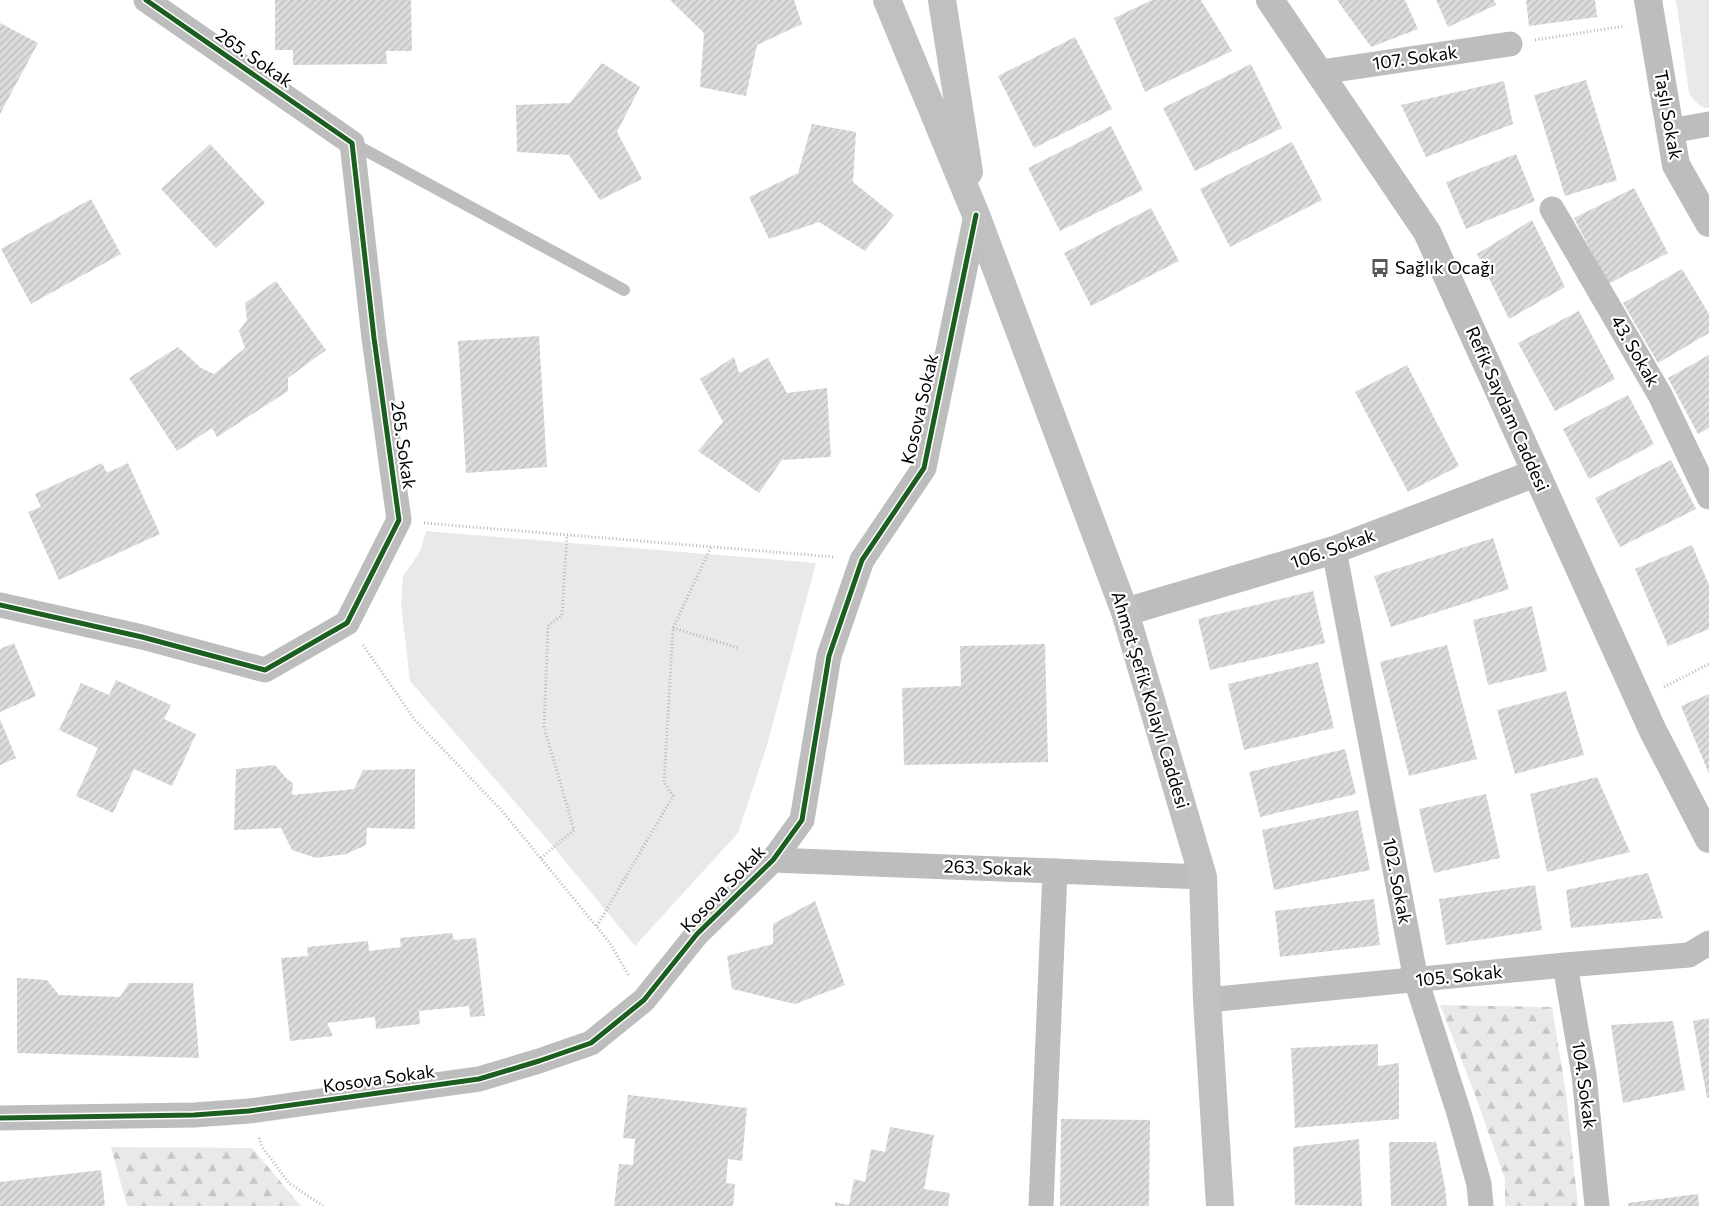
<svg xmlns="http://www.w3.org/2000/svg" width="1709" height="1206" viewBox="0 0 1709 1206" font-family="Commissioner,sans-serif">
<defs>
<pattern id="forest-firs" width="22" height="20" patternUnits="userSpaceOnUse" patternTransform="scale(1.25)"><rect width="22" height="20" fill="#e9e9e9"/><path d="M5 1l3.5 6h-7zM16 11l3.5 6h-7z" fill="#c6c6c6"/></pattern>
<pattern id="building-hatch" width="6" height="6" patternUnits="userSpaceOnUse" patternTransform="scale(1.25)"><rect width="6" height="6" fill="#dcdcdc"/><path d="M-1 1l2-2M0 6l6-6M5 7l2-2" fill="none" stroke="#bbb"/></pattern>
</defs>
<rect width="100%" height="100%" fill="#fff"/>
<path fill="#e9e9e9" d="M1676 0H1709V108C1700 109 1694 100 1689 93Z
M426 531 816 563 767 745 738 833 635 946 547 839 410 681 401 604 403 576 420 552Z"/>
<path fill="url(#forest-firs)" d="M1440 1005 1552 1007 1566 1093 1578 1206H1505V1179L1474 1092Z
M111 1147 252 1148 301 1206H127Z"/>
<path fill="url(#building-hatch)" d="M275 0H411L412 51H386L387 64 293 65V50H275Z
M670 0H794L802 24 757 45 746 96 700 87 704 33Z
M1152 0H1201L1232 51 1145 92 1114 18Z
M1337 0H1405L1418 29 1371 47Z
M1436 0H1494L1496 5 1448 27Z
M1526 0H1595L1597 17 1529 26Z
M0 23 38 43 0 114Z
M1075 37 1112 109 1034 148 998 76Z
M602 63 640 87 617 132 642 179 600 200 569 155 517 152 516 105 570 103Z
M1251 64 1282 128 1195 171 1163 108Z
M1586 80 1617 180 1565 196 1534 95Z
M1504 81 1513 124 1426 157 1401 105Z
M812 124 856 132 853 182 894 215 865 251 819 222 769 239 749 197 798 173Z
M1111 126 1143 190 1060 231 1028 168Z
M1292 142 1322 200 1230 247 1200 189Z
M210 144 265 203 216 248 161 189Z
M1516 154 1535 201 1466 229 1446 182Z
M1634 188 1668 253 1608 284 1574 218Z
M91 199 121 254 31 304 1 249Z
M1151 208 1179 261 1091 306 1064 253Z
M1532 220 1565 287 1509 319 1477 254Z
M1682 269 1709 314V333L1658 363 1623 303Z
M276 281 326 350 288 378V391L217 437 212 428 177 451 129 378 178 347 201 368 214 374 245 348 239 331 247 320 245 303Z
M1579 311 1615 379 1555 411 1518 343Z
M539 336 547 467 466 473 458 341Z
M1709 355V428L1698 434 1668 378Z
M734 357 739 373 768 358 787 393 827 388 831 457 782 460 759 493 698 451 723 422 700 379Z
M1407 365 1459 466 1408 492 1355 392Z
M1628 395 1654 444 1589 479 1563 429Z
M1671 460 1696 509 1620 547 1595 498Z
M102 463 107 473 128 463 160 534 59 580 28 512 41 507 35 494Z
M1493 538 1509 589 1391 627 1374 576Z
M1692 545 1709 585V629L1668 646 1635 569Z
M1313 591 1325 643 1210 670 1198 619Z
M1532 606 1547 671 1488 685 1473 620Z
M14 643 36 696 0 712V649Z
M1045 644 1048 762 904 765 902 688 961 686 960 646Z
M1447 645 1477 759 1409 776 1380 662Z
M1318 662 1334 728 1244 750 1228 684Z
M116 680 171 705 164 719 196 734 172 786 134 769 113 813 76 796 98 748 59 730 81 683 109 695Z
M1566 691 1584 755 1515 774 1497 710Z
M1709 694V774L1681 706Z
M0 719 16 758 0 765Z
M1345 749 1356 794 1260 817 1249 772Z
M275 765 287 779 293 783 292 795 354 789 363 770 415 769V829L367 828 366 845 346 854 316 858 292 850 281 828 234 830 236 769Z
M1597 777 1630 852 1547 872 1530 794Z
M1486 794 1500 858 1434 873 1419 809Z
M1358 810 1370 870 1274 890 1262 830Z
M1648 873 1663 918 1571 928 1566 890Z
M1535 885 1542 930 1446 945 1439 899Z
M1374 899 1380 945 1280 957 1275 911Z
M815 901 845 985 795 1004 732 989 727 956 773 944V924Z
M452 933 454 940 476 938 485 1016 470 1017 469 1006 419 1011 420 1024 376 1029 375 1017 327 1023 333 1036 290 1041 281 958 308 956 307 947 368 941 369 951 401 947 400 938Z
M17 978 47 980 59 995 120 997 129 983H193L199 1058 17 1053Z
M1709 1018V1097L1707 1098 1693 1021Z
M1673 1021 1685 1090 1623 1103 1611 1025Z
M1378 1044V1066L1399 1063V1119L1295 1128 1291 1048Z
M628 1095 747 1108 742 1161 728 1159 726 1183 735 1184 733 1206H614L619 1164 633 1165 635 1139 623 1138Z
M1061 1119 1150 1120 1149 1206H1060Z
M890 1127 934 1135 924 1189 950 1193 948 1206H835V1202L849 1205 854 1179 865 1182 871 1149 885 1152Z
M1359 1139 1362 1206 1295 1205 1293 1147Z
M1389 1142H1436L1445 1187 1447 1206H1391Z
M101 1170 105 1206H0V1182Z
M1698 1194 1699 1206H1628V1203Z"/>
<g fill="none" stroke-linecap="round" stroke-linejoin="round">
<path stroke="#b8b8b8" stroke-width="3" stroke-dasharray="1 2.5" stroke-linecap="butt" d="M1535 40 1625 26
M424 523 834 557
M673 628 739 648
M363 645 415 720 503 812 610 943 629 976
M1664 687 1709 664
M541 858 574 830 544 727 548 626 562 615 567 535
M597 926 673 796 664 782 673 628 711 547
M259 1138 262 1147 289 1183 323 1206"/>
<path stroke="#bdbdbd" stroke-width="12" d="M352 143 624 290"/>
<path stroke="#bdbdbd" stroke-width="25" d="M1321 72 1510 44
M1670 131 1709 124
M1552 209 1660 395 1709 497
M1334 550 1416 980 1459 1113 1479 1184 1481 1206
M0 605 142 637 265 670 347 623 399 520 374 338 352 143 146 0
M773 860 1203 877
M1565 965 1584 1075 1597 1206
M1207 1000 1565 965 1689 955 1709 943
M0 1118 194 1115 249 1111 479 1079 539 1061 591 1043 644 1000 697 934 773 860 802 820 829 656 862 560 924 468 976 215
M1041 1206 1055 871"/>
<path stroke="#bdbdbd" stroke-width="28" d="M1270 0 1427 232 1653 731 1709 839
M1648 0 1676 165 1709 223
M1125 612 1334 550 1536 473"/>
<path stroke="#c0c0c0" stroke-width="28" d="M887 0 976 215 1125 612 1203 877 1207 1000 1220 1206
M942 0 969 172"/>
<g stroke="#fff" stroke-width="8">
<path id="cycleway" d="M0 605 142 637 265 670 347 623 399 520 374 338 352 143 146 0
M0 1118 194 1115 249 1111 479 1079 539 1061 591 1043 644 1000 697 934 773 860 802 820 829 656 862 560 924 468 976 215"/>
</g>
<use href="#cycleway" stroke="#1b5e20" stroke-width="5"/>
</g>
<defs>
<g id="bus-bare" transform="scale(1.5)"><path d="M-5-6H5V4H4V6H2V4H-2V6H-4V4H-5ZM-3.5-4V0h7V-4ZM-3.5 1.2v1.5H-2V1.2ZM2 1.2v1.5H3.5V1.2Z" fill="#595959" stroke="#fff" stroke-width="2.5" paint-order="stroke"/></g>
</defs>
<g fill-rule="evenodd">
<use href="#bus-bare" x="1380" y="268"/>
</g>
<g text-anchor="middle" stroke-width="4.5" stroke-linejoin="round" paint-order="stroke">
<g font-size="18" fill="#000" stroke="#fff">
<text transform="translate(254 58) rotate(35)" y="6">265. Sokak</text>
<text transform="translate(1415 58) rotate(-8)" y="6">107. Sokak</text>
<text transform="translate(1668 115) rotate(80)" y="6">Taşlı Sokak</text>
<text transform="translate(1635 351) rotate(60)" y="6">43. Sokak</text>
<text transform="translate(920 409) rotate(-77)" y="6">Kosova Sokak</text>
<text transform="translate(1507 409) rotate(66)" y="6">Refik Saydam Caddesi</text>
<text transform="translate(403 445) rotate(82)" y="6">265. Sokak</text>
<text transform="translate(1333 549) rotate(-19)" y="6">106. Sokak</text>
<text transform="translate(1150 700) rotate(73)" y="6">Ahmet Şefik Kolaylı Caddesi</text>
<text transform="translate(988 868) rotate(2)" y="6">263. Sokak</text>
<text transform="translate(1397 881) rotate(79)" y="6">102. Sokak</text>
<text transform="translate(723 889) rotate(-46)" y="6">Kosova Sokak</text>
<text transform="translate(1459 976) rotate(-6)" y="6">105. Sokak</text>
<text transform="translate(379 1079) rotate(-8)" y="6">Kosova Sokak</text>
<text transform="translate(1584 1085) rotate(82)" y="6">104. Sokak</text>
</g>
<g font-size="18" fill="#000" stroke="#fff" text-anchor="start">
<text x="1395" y="274">Sağlık Ocağı</text>
</g>
</g>
</svg>
